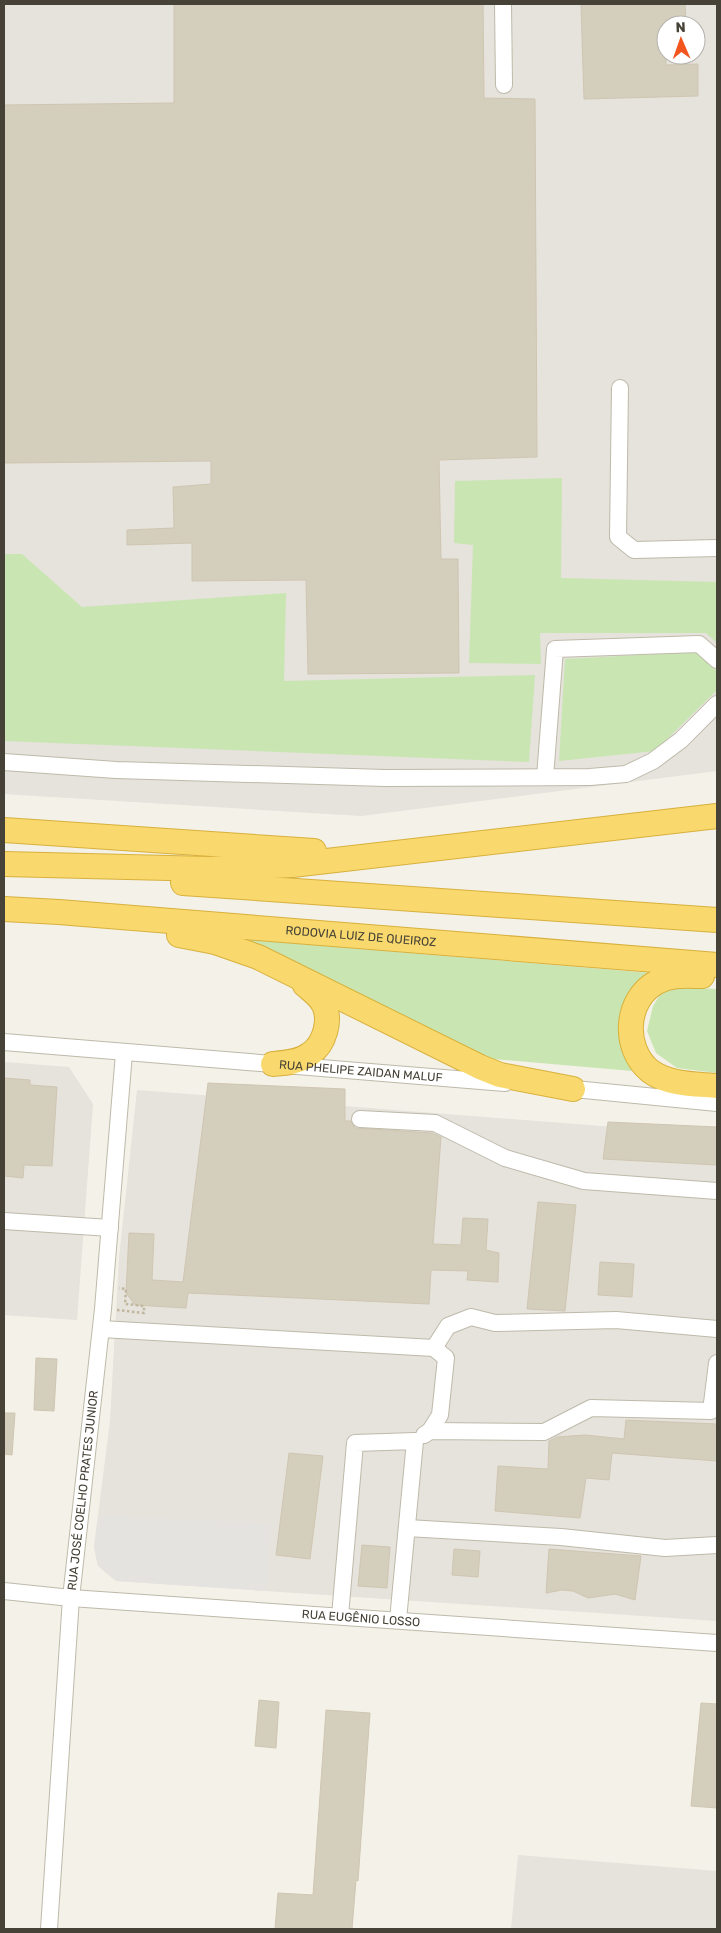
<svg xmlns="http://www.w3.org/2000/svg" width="721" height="1933" viewBox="0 0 721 1933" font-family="Rubik,sans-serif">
<rect width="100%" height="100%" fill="#f3f1e8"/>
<path fill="#e6e2dc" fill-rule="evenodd" d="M4 4H717V771L361 816 4 794ZM666 25H696V55H666Z
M4 1062 69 1067 93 1104 77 1320 4 1315Z
M137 1090 717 1135V1621L116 1581 98 1566 94 1547 110 1421 119 1258Z
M518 1855 717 1871V1929H511Z"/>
<path fill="#c9e6b2" d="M562 478 561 578 717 582V643L706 633H540L541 664 469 663 473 545 454 543 455 481Z
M4 554H22L82 607 286 593 284 681 535 675 529 762 4 741Z
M696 652 717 671V690L655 751 559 761 565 659Z
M240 939 663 974 642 987 644 1072 493 1059 477 1055Z
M683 987 717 989V1073L677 1068 656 1053 647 1031 653 1006 661 993Z"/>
<path fill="#e5e3df" d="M98 1516 271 1523 266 1591 116 1581 98 1566 94 1547Z"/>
<path fill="#d4cebd" stroke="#cfc6b1" d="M174 4H483L484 98 535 99 537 457 439 460 441 559H458L459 673 308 674 306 580 192 581V543L127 545V530L174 528 173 487 211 484V461L4 463V105L174 103Z
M581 4H685L686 25H666V65L698 64V96L584 99Z
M4 1078 30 1080V1085L57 1087 52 1166 24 1165 23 1178 4 1176Z
M208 1083 345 1089V1121H351L355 1128 432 1133 441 1137 433 1244 461 1245 463 1218 488 1219 486 1250 499 1253 498 1282 467 1280 468 1271 431 1270 429 1304 188 1293 186 1308 135 1305 126 1293 129 1233 154 1234 152 1280 183 1282Z
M608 1122 717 1127V1165L603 1159Z
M538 1202 576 1205 565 1311 527 1309Z
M600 1262 634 1264 632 1297 598 1295Z
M36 1358 57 1359 54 1411 34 1410Z
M4 1413H15L12 1455 4 1454Z
M626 1420 717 1424V1461L612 1453 609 1480 586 1478 580 1518 495 1511 498 1466 548 1469 549 1441 557 1437 585 1435 624 1439Z
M289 1453 323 1456 310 1559 276 1555Z
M362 1545 390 1547 387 1588 358 1586Z
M454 1549 480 1551 478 1577 452 1575Z
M549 1549 641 1556 635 1600 615 1594 588 1598 573 1591 562 1590 546 1593Z
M259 1700 279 1702 276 1748 255 1746Z
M701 1703 717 1704V1808L691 1806Z
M326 1710 370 1713 358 1881 356 1880 352 1929H275L278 1893 313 1895Z"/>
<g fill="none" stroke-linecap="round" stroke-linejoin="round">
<g stroke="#bebaaa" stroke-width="18">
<g id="minor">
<path d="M503 4 504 85"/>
<path d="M620 388 618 537 634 550 717 548"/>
<path d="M4 762 116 770 385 778 590 777 626 774 653 761 681 740 717 704"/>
<path d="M545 777 555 649 699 644 717 660"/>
<path id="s1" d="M4 1042 505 1083"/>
<path d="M564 1088 717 1103"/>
<path d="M360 1119 435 1123 505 1158 584 1181 717 1191"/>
<path d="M4 1221 110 1228"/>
<path d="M101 1329 434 1348 446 1358 440 1415 430 1431"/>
<path d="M434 1348 448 1326 471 1317 495 1323 616 1320 717 1329"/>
<path d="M424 1435 430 1431 544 1432 591 1408 711 1411 717 1363"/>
<path d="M407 1528 561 1537 665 1548 717 1545"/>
<path id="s2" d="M4 1591 71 1598 717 1643"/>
<path d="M340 1616 355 1443 415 1441 398 1620"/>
<path id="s3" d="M49 1929 71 1598 103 1309 124 1053"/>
</g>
</g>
<g stroke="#d8b03c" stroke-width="26">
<g id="highway">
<path d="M4 830 314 851"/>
<path d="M4 864 210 869 292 865 717 816"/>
<path d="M183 883 717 920"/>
<path id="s4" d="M4 909 59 912 717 965"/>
<path d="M179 935 215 942 258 957 480 1067 500 1075 573 1089"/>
<path d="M702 976C687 976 671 974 657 982 625 999 622 1048 650 1071 669 1085 695 1084 717 1086"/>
<path d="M273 1064C285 1063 300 1062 310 1054 325 1044 331 1020 324 1005 320 996 312 991 305 985"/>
</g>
</g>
<path stroke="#c0b79c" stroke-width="2.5" stroke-dasharray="2.5 2.5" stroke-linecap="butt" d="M117 1310 144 1313V1306L125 1304 126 1289 119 1288"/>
<use href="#minor" stroke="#fff" stroke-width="16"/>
<use href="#highway" stroke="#f9d96d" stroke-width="24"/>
</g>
<g text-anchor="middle" stroke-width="4" stroke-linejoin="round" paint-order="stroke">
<g font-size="12" fill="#464237" stroke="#fff">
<text dy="4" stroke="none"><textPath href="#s4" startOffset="358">RODOVIA LUIZ DE QUEIROZ</textPath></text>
<text dy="4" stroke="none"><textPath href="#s1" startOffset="358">RUA PHELIPE ZAIDAN MALUF</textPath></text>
<text dy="4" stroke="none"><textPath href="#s3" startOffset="440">RUA JOSÉ COELHO PRATES JUNIOR</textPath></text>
<text dy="4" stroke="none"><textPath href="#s2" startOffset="358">RUA EUGÊNIO LOSSO</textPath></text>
</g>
</g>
<rect width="721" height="1933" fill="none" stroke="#464237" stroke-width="10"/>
<g transform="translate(681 40) rotate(358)"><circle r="24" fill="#ffffff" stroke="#b5b3af"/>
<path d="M0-4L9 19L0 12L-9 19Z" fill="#f3551f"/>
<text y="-8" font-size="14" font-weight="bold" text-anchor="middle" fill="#464237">N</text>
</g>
</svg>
